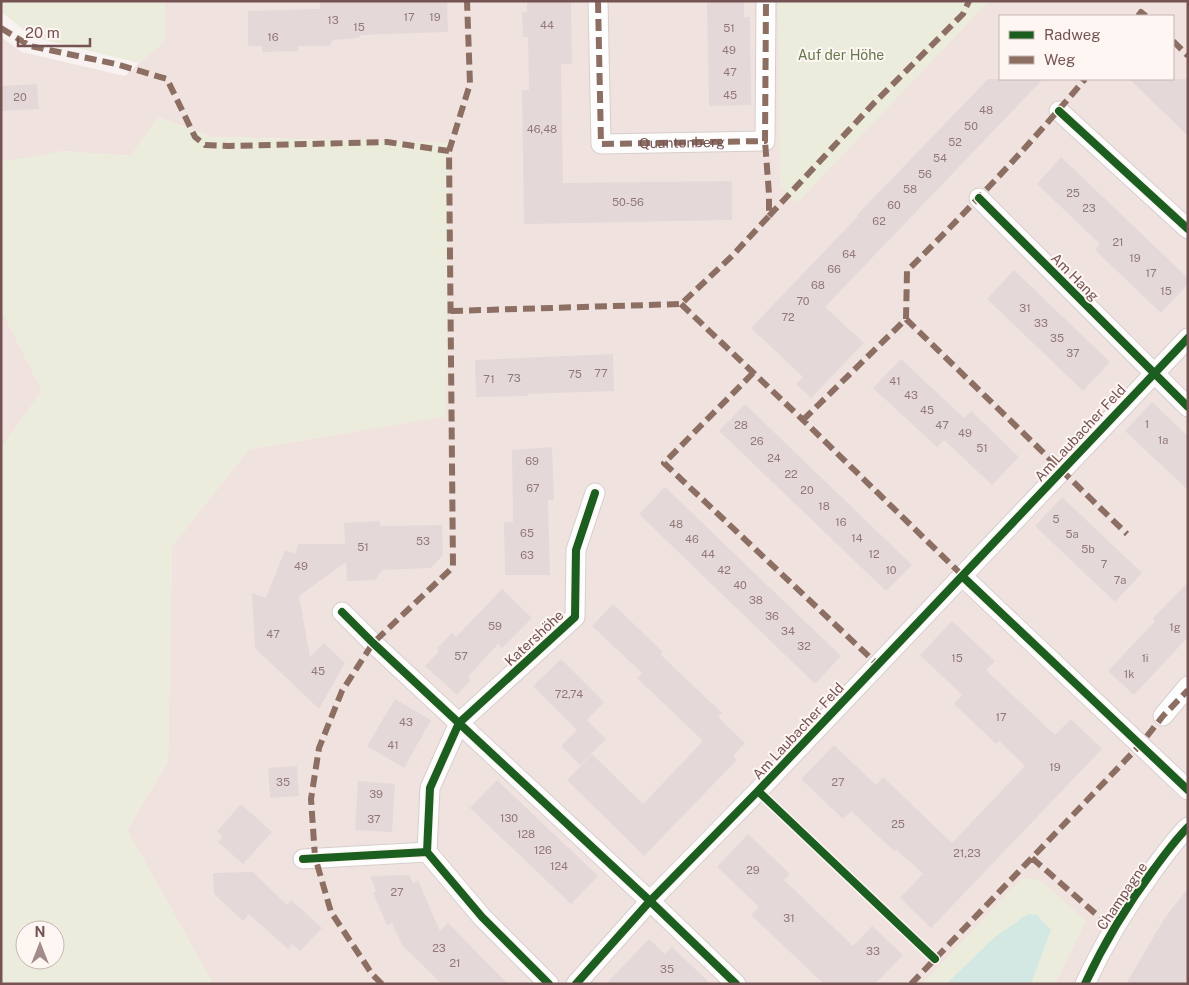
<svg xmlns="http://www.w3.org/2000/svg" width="1189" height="985" viewBox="0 0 1189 985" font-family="'Public Sans',sans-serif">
<rect width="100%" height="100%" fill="#f8f2f0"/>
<path fill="#f0e3df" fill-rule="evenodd" d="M165 1H1188V984H213L127 830 168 761 172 546 249 449 445 416 448 143 212 137 158 117 131 156 65 151 1 162V37L22 52 125 76 165 40ZM1000 16H1173V79H1000Z
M1 309 42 391 1 448Z"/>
<path fill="#ebecdc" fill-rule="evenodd" d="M1 1H165V40L139 63 33 37 1 12Z
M778 1H989L797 203 780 186Z
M158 117 212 137 449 143 446 416 249 449 172 546 168 761 127 830 213 984H1V448L42 391 1 309V162L65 151 131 156ZM25 930H55V960H25Z
M1022 878 1040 880 1086 921 1055 984H922Z"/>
<path fill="#d3e8e3" d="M1028 914 1037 915 1051 930 1031 984H946L996 936Z"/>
<path fill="#e4d9d8" d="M320 1H447L448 32 361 35 358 38 333 40 330 46H298V51L262 52V46H248V11L320 9Z
M527 1H571L572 64H561L563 183 732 181V220L524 224 522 90H529L528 37H523L522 12H527Z
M707 1H744V17H750L751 105 709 106Z
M988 79H1043L825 307 864 343 811 398 796 384 803 377 751 328 858 216 857 215Z
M1129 79H1188V136L1152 101Z
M37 84 39 109 1 111V86Z
M1061 157 1188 278V284L1161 313 1095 250 1100 244 1037 184Z
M1014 270 1110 362 1083 391 987 299Z
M613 354 614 391 527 394 528 396 476 397 475 360Z
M901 359 964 418 971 411 1019 457 992 485 944 440 937 447 873 388Z
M1152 402 1188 436V490L1125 431Z
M745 404 912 565 886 591 719 431Z
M552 447 554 500H548L550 575H505L504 522H513L512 450Z
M665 487 841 656 815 684 639 514Z
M1062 497 1142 573 1115 602 1035 526Z
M380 521V526L442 525 443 555 431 568 382 570 375 580 347 581 346 562 299 596 310 657 324 643 345 663 319 709 255 648 252 593 266 598 285 550 295 554 298 544H345L344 523Z
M1188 582V637L1134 695 1108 671 1155 621 1153 618Z
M502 589 532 618 502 648 498 644 468 677 471 680 457 695 425 666 439 651 437 648 452 633 456 637Z
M613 604 663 652 660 654 722 713 718 717 745 743 733 756 737 760 644 856 567 780 592 754 643 804 703 741 637 678 642 673 592 626Z
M952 621 995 661 986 670 1055 735 1071 719 1102 749 931 928 900 898 923 874 896 849 894 851 851 811 843 819 801 779 834 745 876 785 883 777 952 843 1025 766 999 741 996 744 954 704 962 695 920 655Z
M561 659 604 702 587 720 606 739 580 765 561 746 577 730 533 686Z
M395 699 431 720 404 768 367 746Z
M297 766 299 796 270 798 268 768Z
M497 780 598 876 571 904 470 808Z
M358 781 395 784 392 832 355 830Z
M241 804 272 832 243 864 218 842 223 837 217 831Z
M748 834 790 874 784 880 853 946 872 926 903 955 875 984H824L751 915 759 907 717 867Z
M253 872 287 905 291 900 322 928 300 951 292 944 288 949 249 914 243 921 214 894 213 873Z
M409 875 413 883 418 880 440 931 448 923 508 984H442L402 945 392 923 387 925 373 893 376 891 370 876Z
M1188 888V975L1183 984H1126L1164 919Z
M649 939 665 954 672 947 711 984H606Z"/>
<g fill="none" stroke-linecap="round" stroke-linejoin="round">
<g stroke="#d6cecc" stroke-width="21">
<g id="minor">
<path id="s1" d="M598 1 601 144 765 141 766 1"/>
<path d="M1059 111 1188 229"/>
<path d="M979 198 1188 407"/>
<path d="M962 576 1188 790"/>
<path d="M342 612 373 643 650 901 736 984"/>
<path d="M1163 716 1188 686"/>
<path d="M303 859 427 852"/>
<path d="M549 984 482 917 427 852 430 788 459 723 575 617 576 550 595 493"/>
<path d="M576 984 650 901 758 791 1188 338"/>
<path d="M1085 984C1104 943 1127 905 1154 869 1165 854 1175 840 1188 827"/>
</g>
</g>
<use href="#minor" stroke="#fefdfd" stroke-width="19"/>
<path stroke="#8d6e63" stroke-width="6" stroke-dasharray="12 6" stroke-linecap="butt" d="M598 1 601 144 765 141 766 1
M1138 16 1141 12 1146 16
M1 28 30 46 116 64 167 79 195 137 205 145 229 146 387 142 449 151
M1173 41 1188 56
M769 216 874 103 963 14 969 1
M681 304 803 420 965 578
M451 311 681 304 732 256 769 216V194L765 141
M906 319 1127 534
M753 373 664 463 878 665
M803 420 906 319 907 271C969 209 1029 146 1085 79
M1032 858 1113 929
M382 984 372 974 331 912 315 857 311 799 319 748 342 691 373 643 453 567 449 151 470 84 467 1
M911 984 1140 745 1163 716 1188 690"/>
<g stroke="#fdf6f3" stroke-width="11">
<path id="cycleway" d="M1059 111 1188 229
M979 198 1188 407
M962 576 1188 790
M342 612 373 643 650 901 736 984
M758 791 935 959
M303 859 427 852
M549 984 482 917 427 852 430 788 459 723 575 617 576 550 595 493
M576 984 650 901 758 791 1188 338
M1085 984C1104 943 1127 905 1154 869 1165 854 1175 840 1188 827"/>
</g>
<use href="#cycleway" stroke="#1b5e20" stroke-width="8"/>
</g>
<g text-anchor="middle" stroke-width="4" stroke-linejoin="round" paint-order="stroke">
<g font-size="11" fill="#927776">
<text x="409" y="21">17</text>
<text x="435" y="21">19</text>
<text x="333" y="24">13</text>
<text x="547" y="29">44</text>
<text x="359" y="31">15</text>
<text x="729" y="32">51</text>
<text x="273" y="41">16</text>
<text x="729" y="54">49</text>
<text x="730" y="76">47</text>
<text x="730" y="99">45</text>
<text x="20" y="101">20</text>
<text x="986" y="114">48</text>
<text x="971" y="130">50</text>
<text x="542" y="133">46,48</text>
<text x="955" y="146">52</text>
<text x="940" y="162">54</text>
<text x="925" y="178">56</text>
<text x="910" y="193">58</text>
<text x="1073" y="197">25</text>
<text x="628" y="206">50-56</text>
<text x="894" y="209">60</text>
<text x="1089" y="212">23</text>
<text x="879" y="225">62</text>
<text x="1118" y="246">21</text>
<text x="849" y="258">64</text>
<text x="1135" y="262">19</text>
<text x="834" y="273">66</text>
<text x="1151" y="277">17</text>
<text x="818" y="289">68</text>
<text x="1166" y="295">15</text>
<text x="803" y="305">70</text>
<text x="1025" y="312">31</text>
<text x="788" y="321">72</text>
<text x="1041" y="327">33</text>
<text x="1057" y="342">35</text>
<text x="1073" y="357">37</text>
<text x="601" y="377">77</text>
<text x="575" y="378">75</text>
<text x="514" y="382">73</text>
<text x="489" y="383">71</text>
<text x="895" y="385">41</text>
<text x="911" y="399">43</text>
<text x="927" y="414">45</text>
<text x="1147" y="428">1</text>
<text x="741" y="429">28</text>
<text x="942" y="429">47</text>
<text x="965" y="437">49</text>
<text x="1163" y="444">1a</text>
<text x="757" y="445">26</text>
<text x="982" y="452">51</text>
<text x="774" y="462">24</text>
<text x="532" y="465">69</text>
<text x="791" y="478">22</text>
<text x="533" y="492">67</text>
<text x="807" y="494">20</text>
<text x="824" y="510">18</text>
<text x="1056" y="523">5</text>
<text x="841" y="526">16</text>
<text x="676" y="528">48</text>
<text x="527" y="537">65</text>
<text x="1072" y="538">5a</text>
<text x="857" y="542">14</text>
<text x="692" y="543">46</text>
<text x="423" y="545">53</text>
<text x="363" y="551">51</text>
<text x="1088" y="553">5b</text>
<text x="708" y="558">44</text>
<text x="874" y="558">12</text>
<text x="527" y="559">63</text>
<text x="1104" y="568">7</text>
<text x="301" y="570">49</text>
<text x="724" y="574">42</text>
<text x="891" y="574">10</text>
<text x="1120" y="584">7a</text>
<text x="740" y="589">40</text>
<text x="756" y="604">38</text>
<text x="772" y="620">36</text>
<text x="495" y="630">59</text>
<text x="1175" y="631">1g</text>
<text x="788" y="635">34</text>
<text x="273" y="638">47</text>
<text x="804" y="650">32</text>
<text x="461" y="660">57</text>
<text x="957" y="662">15</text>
<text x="1145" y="662">1i</text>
<text x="318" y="675">45</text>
<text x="1129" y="678">1k</text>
<text x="569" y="698">72,74</text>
<text x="1001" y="721">17</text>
<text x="406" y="726">43</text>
<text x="393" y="749">41</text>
<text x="1055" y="771">19</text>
<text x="283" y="786">35</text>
<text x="838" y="786">27</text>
<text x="376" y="798">39</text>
<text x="509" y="822">130</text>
<text x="374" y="823">37</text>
<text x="898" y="828">25</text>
<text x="526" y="838">128</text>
<text x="543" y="854">126</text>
<text x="967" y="857">21,23</text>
<text x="559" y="870">124</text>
<text x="753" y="874">29</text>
<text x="397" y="896">27</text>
<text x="789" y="922">31</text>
<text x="439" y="952">23</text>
<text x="873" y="955">33</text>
<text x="455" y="967">21</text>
<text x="667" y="973">35</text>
</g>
<g font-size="14" fill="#66784b" stroke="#fdf6f3">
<text x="841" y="60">Auf der Höhe</text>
</g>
<g font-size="14" fill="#745352" stroke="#fdf6f3">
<text dy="5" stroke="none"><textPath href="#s1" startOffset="224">Quantenberg</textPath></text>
<text transform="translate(1075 277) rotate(45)" y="5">Am Hang</text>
<text transform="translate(1080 433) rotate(-47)" y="5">Am Laubacher Feld</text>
<text transform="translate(534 638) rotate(-43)" y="5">Katershöhe</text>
<text transform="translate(798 731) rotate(-47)" y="5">Am Laubacher Feld</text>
<text transform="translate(1122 896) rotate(-56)" y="5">Champagne</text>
</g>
</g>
<rect width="1189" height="985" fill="none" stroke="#745352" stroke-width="5"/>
<rect x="999" y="15" width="175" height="65" fill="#fdf6f3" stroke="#c6b5b3"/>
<rect x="1009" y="31" width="25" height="8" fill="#1b5e20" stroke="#c6b5b3"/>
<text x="1044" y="40" font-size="15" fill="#745352">Radweg</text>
<rect x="1009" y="56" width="25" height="8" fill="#8d6e63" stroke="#c6b5b3"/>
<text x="1044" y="65" font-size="15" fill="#745352">Weg</text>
<g transform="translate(40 945)"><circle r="24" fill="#fdf6f3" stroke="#c6b5b3"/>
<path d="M0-4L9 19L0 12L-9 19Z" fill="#a28b89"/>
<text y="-8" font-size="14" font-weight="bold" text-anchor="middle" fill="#745352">N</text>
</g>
<path d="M18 38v8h72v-8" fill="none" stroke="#745352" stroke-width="2.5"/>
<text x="25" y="38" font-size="15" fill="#745352" stroke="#fdf6f3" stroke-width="4" paint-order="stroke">20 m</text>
</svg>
